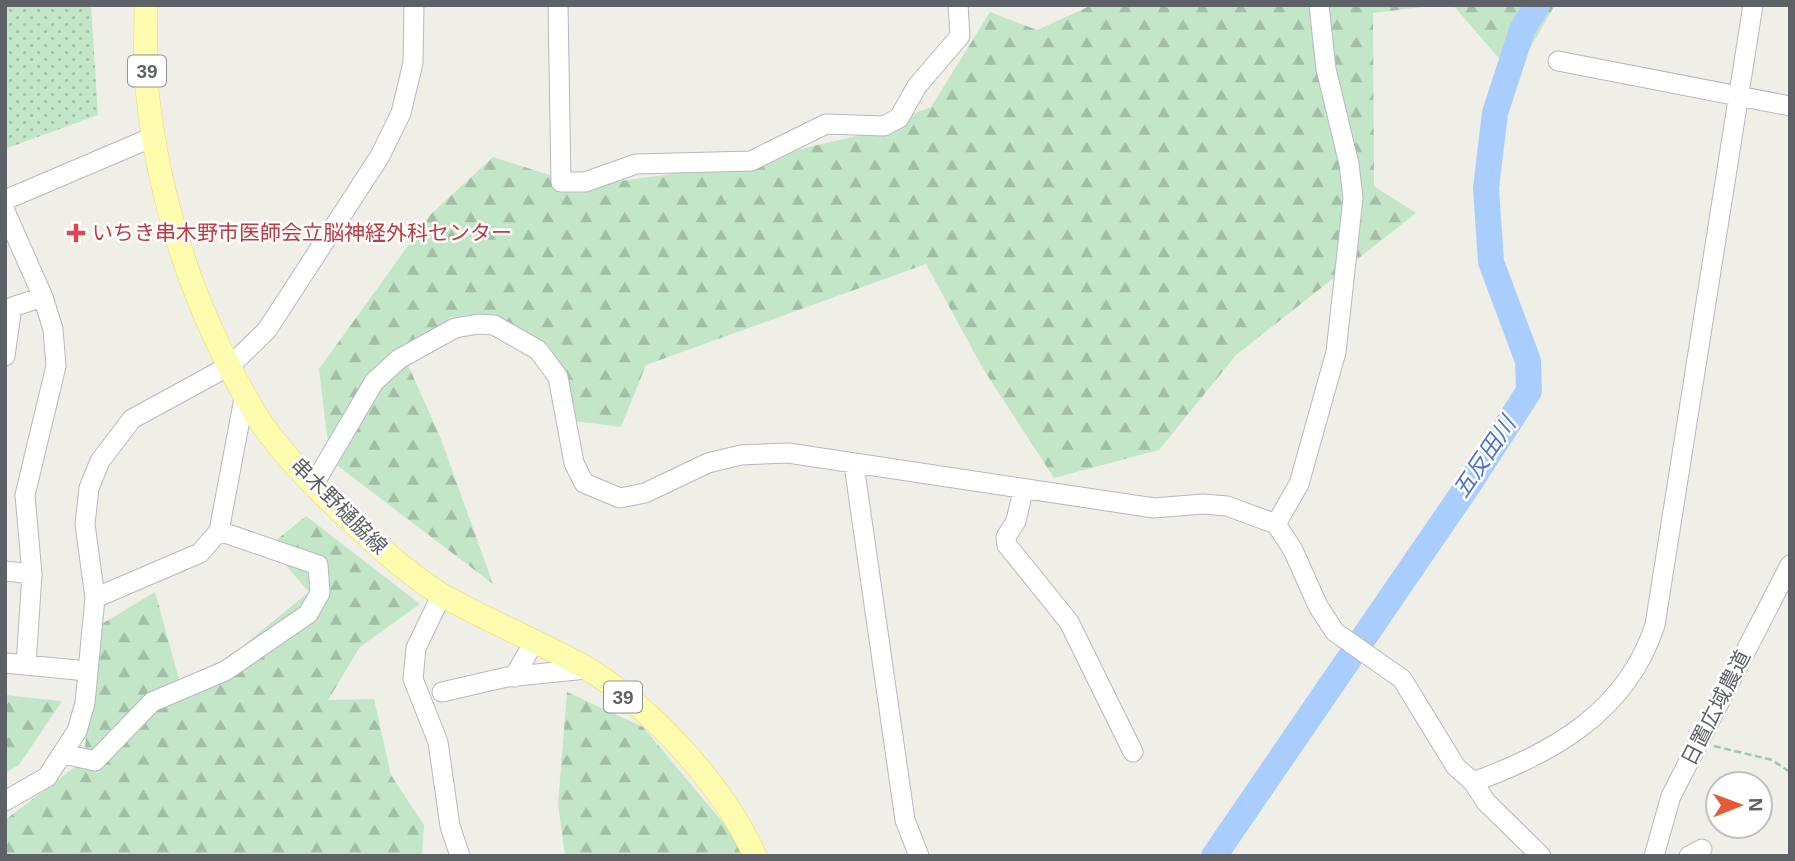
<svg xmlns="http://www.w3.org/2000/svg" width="1795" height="861" viewBox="0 0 1795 861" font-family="Helvetica,'Noto Sans JP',sans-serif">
<defs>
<pattern id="forest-firs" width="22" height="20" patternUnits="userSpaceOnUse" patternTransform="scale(1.75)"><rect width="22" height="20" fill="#c4e6c8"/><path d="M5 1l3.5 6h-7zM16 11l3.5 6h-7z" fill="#a2bea6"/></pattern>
<pattern id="park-dots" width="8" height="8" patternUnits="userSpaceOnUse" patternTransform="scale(1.75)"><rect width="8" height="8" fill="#c4e6c8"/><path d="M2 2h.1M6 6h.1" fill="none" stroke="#a2bea6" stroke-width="1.8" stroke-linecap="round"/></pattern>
</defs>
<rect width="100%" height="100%" fill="#f0efe7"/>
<path fill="url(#forest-firs)" d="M1092 5H1440L1373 13 1374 186 1416 213 1236 355 1159 450 1054 478 982 367 926 264 646 365 621 427 574 421 531 346 451 317 408 365 441 439 493 584 330 460 319 369 431 214 493 157 584 186 722 167 852 137 931 107 990 12 1037 30Z
M1453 5H1555L1514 76Z
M306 516 420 604 360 647 328 700 374 699 391 775 424 825 422 856H5V820L84 760 95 628 155 592 183 694 309 592 269 546Z
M567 692 643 727 735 837 742 856H565L558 804Z
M5 695 62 701 19 765 5 773Z"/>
<path fill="url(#park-dots)" d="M5 5H91L98 115 5 149Z"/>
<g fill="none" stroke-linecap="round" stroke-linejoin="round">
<path stroke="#a9cdfd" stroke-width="26" d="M1214 856 1469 484 1529 391 1528 361 1491 262 1486 188 1495 113 1522 30 1537 5"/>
<g stroke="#b7b8bd" stroke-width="21">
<path id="minor" d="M558 5 561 182H585L636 164 751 161 826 124 884 126 899 118 917 86 960 36 958 5
M1558 61 1790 106
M5 200 153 137
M5 211 43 297 53 329 56 366 25 495 32 574 26 665
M5 356 12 307 43 297
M854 465 905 820 919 856
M314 484 374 382 399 359 455 328 479 324 494 325 538 350 558 377 574 463 584 483 620 498 645 493 708 463 741 455 788 453 1154 508 1203 504 1227 506 1276 524 1293 550 1318 606 1335 632 1402 679 1456 767 1473 782 1486 802 1541 856
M1023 491 1016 521 1006 537 1007 545 1069 622 1133 752
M1276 524 1299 484 1336 352 1353 198 1349 164 1326 69 1319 5
M5 571 32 574
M442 594 416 648 413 679 438 742 450 826 460 856
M95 598 200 553 219 531 245 393
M5 663 87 671
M514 677 534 642
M442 692 507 677 586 669
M64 754 95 761 152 702 225 671 308 614 320 593 318 565 219 531
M1473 782C1554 753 1627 711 1655 625L1753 5
M5 801 47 777 77 731 85 703 95 598 85 524 89 488 100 461 132 419 231 365 267 330 380 156 401 113 413 63 414 5
M1654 856 1671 796 1790 565
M1689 856 1702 849"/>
</g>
<g stroke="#eed961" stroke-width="24">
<path id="major" d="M146 5C146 33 144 61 147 89 159 205 195 313 255 413 276 449 321 493 351 521 380 548 408 574 442 595 487 621 536 640 581 665 648 703 724 786 755 856"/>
</g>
<path stroke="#9dc7ae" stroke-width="2.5" stroke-dasharray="7 3.5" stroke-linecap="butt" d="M1714 746 1772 760 1790 772"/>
<use href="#minor" stroke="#fff" stroke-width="19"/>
<use href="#major" stroke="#fdfbae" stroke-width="23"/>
</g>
<path fill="#e0444e" stroke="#fff" stroke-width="2.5" d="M72.5 222.5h7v7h7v7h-7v7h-7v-7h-7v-7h7z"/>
<g text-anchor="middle" stroke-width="5" stroke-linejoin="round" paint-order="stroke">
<g fill="#fff" stroke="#8e9094" stroke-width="2">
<rect x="128" y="55.5" width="38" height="31" rx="5"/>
<rect x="604" y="681.5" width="38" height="31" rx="5"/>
</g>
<g font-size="19" font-weight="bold" fill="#5e6166">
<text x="147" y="78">39</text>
<text x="623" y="704">39</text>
</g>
<g font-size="21" fill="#be3a42" stroke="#fff" text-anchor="start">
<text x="92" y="240">いちき串木野市医師会立脳神経外科センター</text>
</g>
<g font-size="21" fill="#5e6166" stroke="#fff">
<text transform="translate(339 506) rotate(45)" y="7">串木野樋脇線</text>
<text transform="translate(1716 708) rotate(-63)" y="7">日置広域農道</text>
</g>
<g font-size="23" font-style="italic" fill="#4b75c1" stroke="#fff">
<text transform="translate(1484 457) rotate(-56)" y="8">五反田川</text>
</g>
</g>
<rect width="1795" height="861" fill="none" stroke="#5e6166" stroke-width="14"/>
<g transform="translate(1739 805) rotate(89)"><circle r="33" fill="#ffffff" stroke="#bfc0c2" stroke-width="2"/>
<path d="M0-5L12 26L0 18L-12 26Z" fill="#e65b37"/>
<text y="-10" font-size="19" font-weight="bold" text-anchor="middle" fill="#5e6166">N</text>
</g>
</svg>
